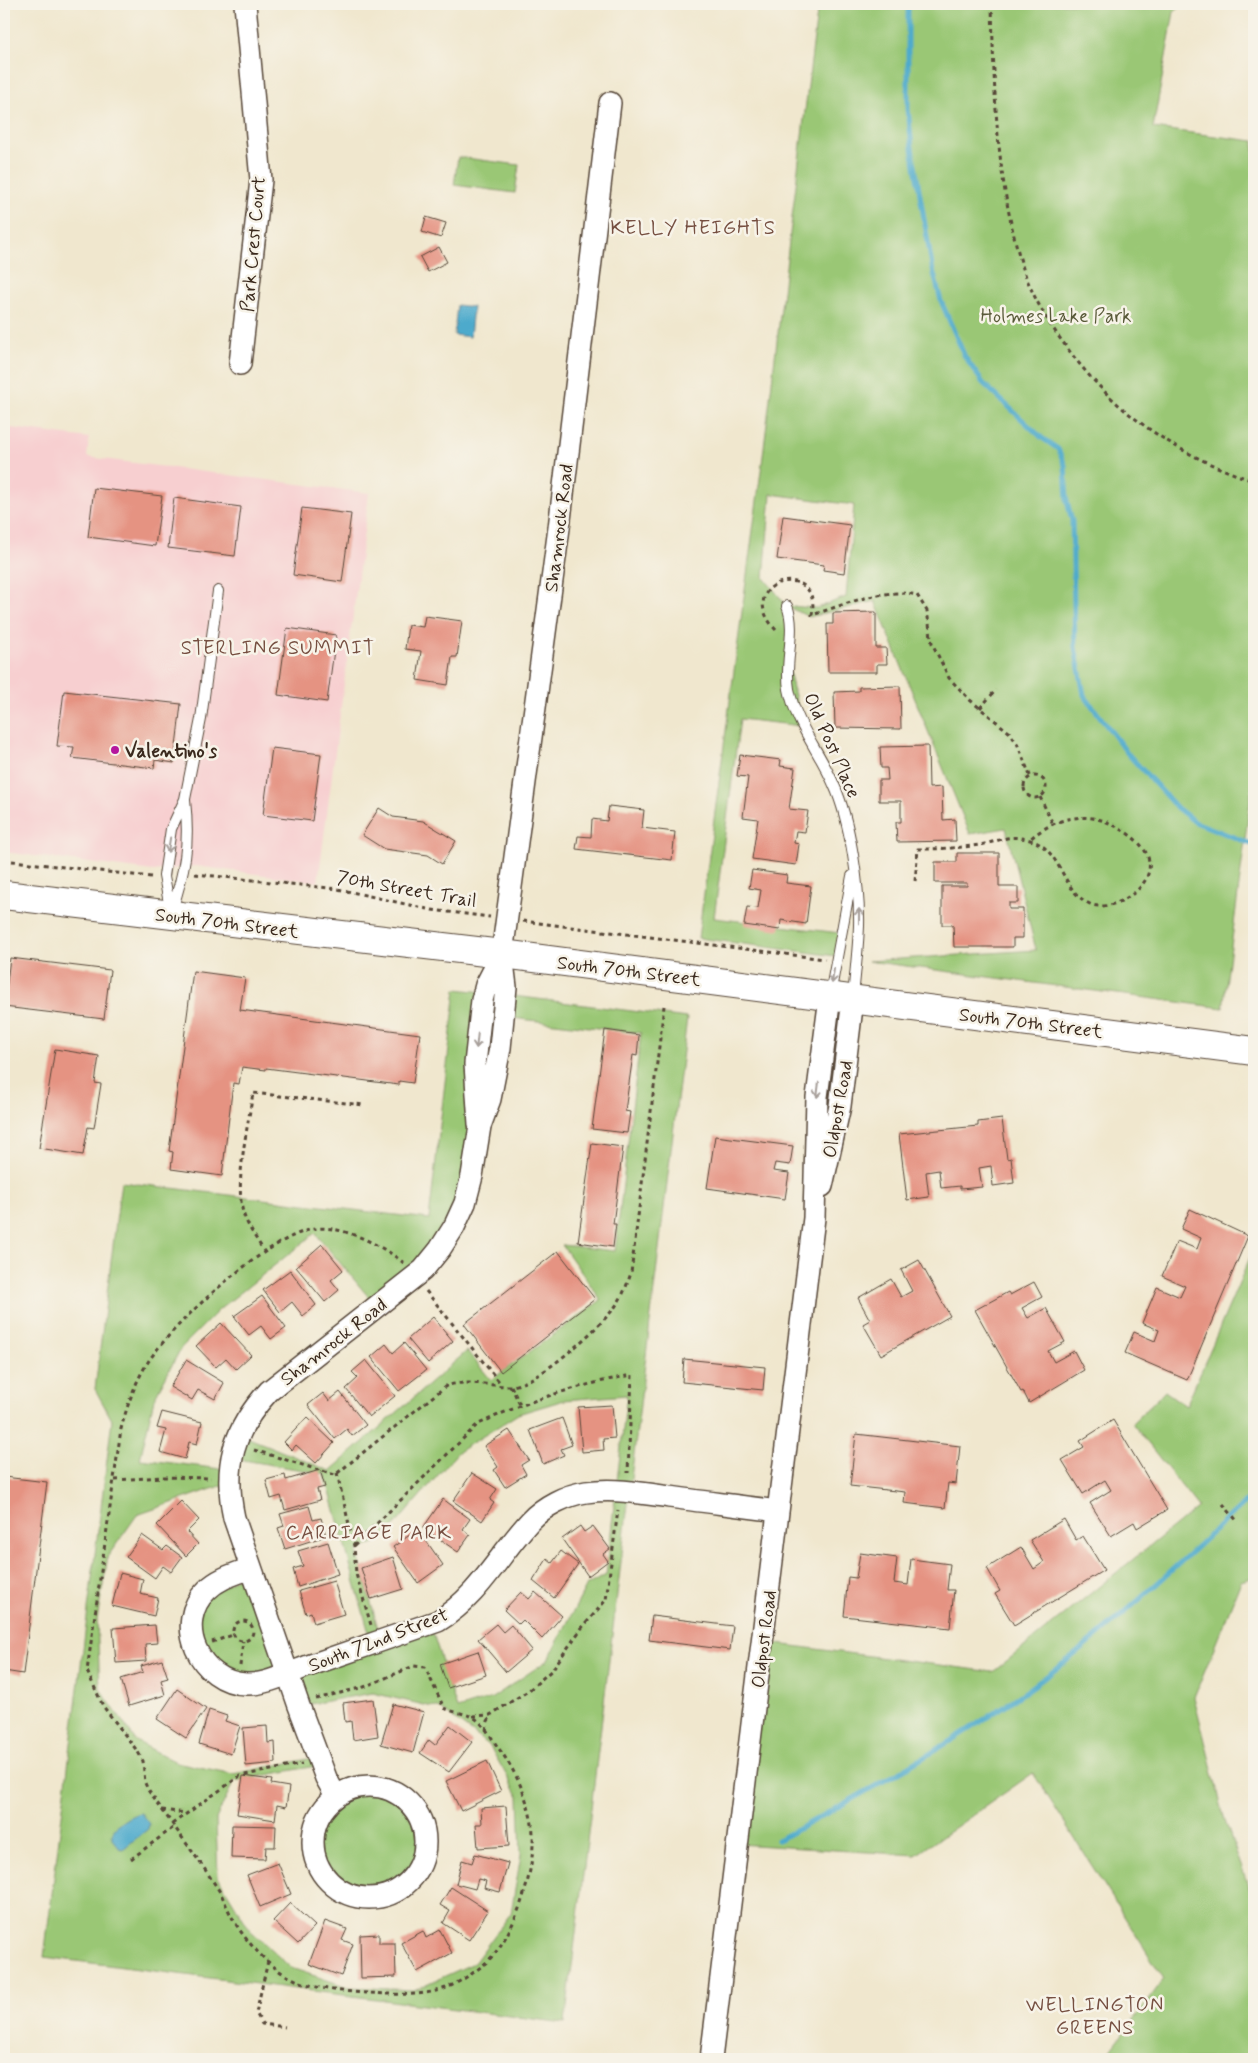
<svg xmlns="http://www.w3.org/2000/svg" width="1258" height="2063" viewBox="0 0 1258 2063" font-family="Mynerve,sans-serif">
<rect width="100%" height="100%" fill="#f7f3e8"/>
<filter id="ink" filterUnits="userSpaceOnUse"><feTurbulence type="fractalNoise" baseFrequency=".02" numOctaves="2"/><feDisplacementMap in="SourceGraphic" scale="10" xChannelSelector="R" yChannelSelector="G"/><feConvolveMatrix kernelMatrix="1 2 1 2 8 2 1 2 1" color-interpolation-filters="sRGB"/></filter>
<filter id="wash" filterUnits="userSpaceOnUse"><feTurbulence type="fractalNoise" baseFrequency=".0096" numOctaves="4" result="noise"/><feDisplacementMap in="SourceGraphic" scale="20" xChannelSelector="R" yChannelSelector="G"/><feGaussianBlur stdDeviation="1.12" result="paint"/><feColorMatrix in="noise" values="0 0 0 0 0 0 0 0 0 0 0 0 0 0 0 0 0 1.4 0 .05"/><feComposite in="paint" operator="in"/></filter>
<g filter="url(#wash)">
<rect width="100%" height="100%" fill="#f0e7ce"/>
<path fill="#f7cfd0" d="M4 427 89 438 87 457 369 493 318 882 196 866 153 871 4 852Z"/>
<path fill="#9ac775" stroke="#6a784a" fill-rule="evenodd" d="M818 4H1183L1174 12 1153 128 1254 141V771L1223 1008 868 961 1036 950 1006 828 970 834 875 601 809 617 788 607 787 662 802 726 740 719 714 918 840 933 836 956 698 938 763 456ZM771 494 854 505 846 597 817 608 787 606 764 578Z
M458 157 519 165 515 193 454 185Z
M456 989 484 992 476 1096 454 1227 377 1307 315 1233 220 1309 181 1348 154 1399 140 1459 229 1470V1483L137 1515 108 1556 97 1620 100 1689 136 1741 176 1762 233 1774 318 1757 321 1765 234 1781 216 1819 218 1877 250 1930 291 1968 348 1987 414 1990 474 1963 511 1913 521 1855 519 1797 489 1745 441 1709 373 1693 299 1706 287 1673 256 1683 202 1662 196 1605 251 1568 288 1673 372 1644 325 1474 232 1458 239 1434 330 1471 467 1351 491 1380 601 1300 562 1245 615 1251 641 1033 503 1017 506 995 687 1018 565 2023 44 1957 112 1420 95 1389 121 1182 429 1219ZM627 1395 606 1575 587 1585 548 1660 492 1698 457 1709 430 1624 381 1640 357 1551 383 1539 458 1452 518 1414 564 1400Z
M1254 1248V1577L1241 1581 1194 1697 1225 1821 1254 1902V2059H1104L1164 1979 1033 1773 916 1855 737 1844 762 1642 993 1672 1198 1507 1132 1423 1165 1391 1186 1406Z
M313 1842a56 56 0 1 1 112 0a56 56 0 1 1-112 0Z"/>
<path fill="#4daacc" stroke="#446a75" d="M457 305 473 307 470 337 454 335Z
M141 1813 149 1824 148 1829 123 1849 119 1848C117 1844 113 1842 112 1838 110 1826 132 1814 141 1813Z"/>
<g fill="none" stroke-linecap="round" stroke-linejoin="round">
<path stroke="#4daacc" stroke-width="5" d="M908 4V109L912 148 932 266 941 301 965 357 983 383 1042 438 1058 449 1065 465 1067 501 1072 521 1075 647 1084 695 1128 754 1177 808 1195 822 1254 845
M778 1840C863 1794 946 1747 1025 1692 1107 1634 1180 1562 1254 1494"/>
</g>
<g id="blocks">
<path fill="#e59382" d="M426 217 446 223 441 238 422 232Z
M439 247 447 262 428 272 420 257Z
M94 488 162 496 155 546 88 537Z
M174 498 241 507 235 556 168 548Z
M302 508 351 514 342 582 293 575Z
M783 516 850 525 844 573 823 570 824 565 777 559Z
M876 612V648H886L887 664H877V672H828L827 624H833V613Z
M425 616 462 621 457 657H452L448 685 417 680 421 651 405 649 408 625 423 627Z
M287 628 336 635 327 702 278 695Z
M900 686 901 729 835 728 834 692 859 691V687Z
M64 691 181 704 174 763 155 760 154 768 72 758 74 747 57 746Z
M928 746 929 788 942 787 943 820 955 819 956 841 897 842 896 822H901V801H879V780H888L887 768H881L880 747Z
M272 748 321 754 312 821 263 815Z
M740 755 781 760 780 766 795 768 789 809 808 811 805 832 796 831 794 843 799 844 796 865 752 859 758 819 743 817 748 777 737 776Z
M609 806 644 810 642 828 675 832 672 860 576 849 578 836 591 837 592 819 607 821Z
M379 808 393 817 423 821 456 841 442 864 428 855 384 849 362 835Z
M957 853H999V887H1018V903H1009V909H1023V938H1013V947H954L953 925H942V886H967V883H935V862H957Z
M752 870 787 875 786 883 811 886 806 924 781 920 780 930 744 925 747 907 758 908 761 890 749 888Z
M10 958 110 970 104 1019 4 1007Z
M193 971 245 978 240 1010 420 1034 413 1083 399 1081V1085L266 1068V1070L242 1067 239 1084 233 1083 222 1176 171 1169 173 1152 169 1151Z
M605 1030 639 1035 637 1056 633 1055 625 1111 630 1112 627 1133 592 1129Z
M55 1049 99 1056 95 1083 101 1084 94 1128 88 1127 83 1155 39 1148Z
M1002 1119 1007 1159 1011 1158 1014 1183 993 1186 991 1166 979 1168 982 1187 960 1189V1186L941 1188 939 1170 926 1172 929 1197 907 1200 899 1134 978 1126V1122Z
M715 1136 793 1146 790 1165 775 1163 773 1171 789 1173 785 1199 707 1188Z
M592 1143 623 1147 613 1224H616L613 1247 578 1242Z
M1190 1209 1248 1236 1187 1380 1125 1353 1134 1332 1155 1341 1159 1330 1142 1323 1157 1287 1180 1297 1185 1286 1162 1276 1177 1241 1197 1249 1201 1238 1181 1229Z
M322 1244 343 1270 331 1280 339 1290 325 1302 296 1267Z
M558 1251 595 1299 501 1372 464 1324Z
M919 1260 950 1316 881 1355 863 1324 870 1320 858 1298 891 1279 901 1297 912 1291 901 1270Z
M290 1270 316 1305 303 1316 292 1302 280 1312 263 1290Z
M1034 1282 1042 1297 1022 1308 1028 1318 1046 1308 1065 1342 1048 1351 1054 1362 1074 1351 1084 1370 1029 1403 1023 1391 1021 1392 975 1310 1008 1292 1010 1295Z
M262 1296 286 1328 271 1339 261 1326 249 1335 234 1316Z
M433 1317 453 1341 428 1363 408 1339Z
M221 1323 251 1355 236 1369 226 1358 216 1367 196 1346Z
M404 1343 426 1370 399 1391 371 1357 386 1344 393 1353Z
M684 1359 765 1367 763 1390 682 1382Z
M186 1360 224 1383 215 1399 198 1390 192 1400 170 1387Z
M366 1360 395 1396 369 1417 346 1389 358 1378 352 1372Z
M340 1392 366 1425 352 1436 347 1429 335 1439 308 1405 323 1393 329 1401Z
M612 1405 615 1438 603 1439 604 1450 582 1452 578 1407Z
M162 1412 202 1422 197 1444 189 1442 185 1459 160 1452 166 1430 157 1428Z
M307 1417 334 1443 316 1463 296 1445 292 1450 284 1442Z
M562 1418 572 1445 561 1449 564 1455 543 1464 530 1430Z
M1113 1420 1167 1510 1137 1528 1134 1522 1111 1536 1090 1503 1111 1490 1105 1480 1083 1494 1062 1460 1084 1447 1080 1441Z
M509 1430 529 1460 521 1465 526 1474 505 1487 494 1470 498 1467 484 1446Z
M856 1434 960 1446 956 1484 948 1483 945 1508 904 1503 905 1492 850 1486Z
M320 1470 325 1487 317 1489 320 1500 285 1510 281 1496 271 1499 266 1480 285 1475 286 1480Z
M472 1473 497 1489 490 1500 494 1503 482 1521 453 1501Z
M4 1477 47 1482 23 1674 4 1671Z
M443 1499 470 1519 463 1529 470 1535 458 1552 423 1528Z
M181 1501 199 1520 187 1532 198 1544 186 1556 157 1525Z
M309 1506 313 1520 321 1518 326 1536 285 1549 278 1528 284 1526 280 1514Z
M1064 1519 1076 1540 1083 1536 1104 1570 1014 1625 995 1594 1000 1591 987 1568 1021 1547 1034 1569 1044 1562 1030 1540Z
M580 1526 584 1532 593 1526 610 1549 603 1554 608 1561 588 1576 562 1539Z
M418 1529 443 1565 418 1583 393 1547Z
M142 1535 163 1550 167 1546 182 1557 171 1572 163 1566 155 1578 126 1557Z
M328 1542 338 1574 298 1587 293 1569 303 1566 298 1551Z
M561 1551 578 1564 554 1598 533 1581 547 1559 552 1563Z
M860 1553 897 1558 894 1583 908 1585 911 1559 950 1564 947 1590H954L950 1628 844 1616 848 1577 856 1578Z
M393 1557 403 1589 371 1599 361 1568Z
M120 1573 143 1579 140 1594 158 1598 154 1616 112 1606Z
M334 1581 344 1614 314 1623 311 1612 306 1614 299 1591Z
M521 1592 529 1599 535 1592 562 1616 542 1639 523 1620 519 1624 504 1610Z
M652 1616 733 1626 730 1650 649 1640Z
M496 1624 503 1632 511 1625 532 1650 506 1672 478 1639Z
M155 1625 157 1643 145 1644 146 1661 116 1663 113 1628Z
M478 1651 486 1675 448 1688 440 1664Z
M162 1660 168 1678 161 1680 165 1695 129 1706 121 1679 143 1672 141 1666Z
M177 1689 206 1709 186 1738 157 1719Z
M373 1699 378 1736 353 1740 351 1721 345 1722 343 1703Z
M393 1704 424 1712 413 1753 381 1744Z
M209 1710 227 1716 225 1721 240 1726 231 1754 199 1744Z
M450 1725 472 1742 449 1772 420 1753 429 1740 435 1745Z
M267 1726 268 1743 275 1742 276 1763 246 1766 243 1728Z
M487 1761 501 1791 461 1811 446 1781Z
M243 1776 272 1780 271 1784 289 1787 286 1807 277 1805 275 1820 237 1814Z
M506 1806 509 1846 478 1848 476 1824H482L481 1808Z
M232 1825 276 1826 275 1847H266L265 1859 231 1858Z
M475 1854 508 1863 500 1892 484 1888 486 1881 478 1879 475 1889 456 1884 462 1860 472 1863Z
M278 1863 291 1894 260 1907 247 1875Z
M451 1887 488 1911 469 1940 443 1923 450 1911 440 1905Z
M290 1903 315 1926 298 1944 273 1921Z
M325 1921 347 1929 342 1940 353 1944 341 1976 309 1964Z
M440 1930 452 1953 417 1972 401 1943 423 1931 426 1938Z
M379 1934V1943H395L396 1977 361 1978 360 1935Z"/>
</g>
</g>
<g filter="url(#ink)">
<use href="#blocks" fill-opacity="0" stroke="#564638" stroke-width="1"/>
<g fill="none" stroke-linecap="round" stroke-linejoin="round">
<g stroke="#564638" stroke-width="12">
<path id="service" d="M787 606C797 630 784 662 789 689 796 725 820 752 834 785 850 820 860 888 859 926 858 950 855 974 853 998
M171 913C185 871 190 844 185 800
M171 914 164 876 171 829 185 799 201 719 218 591
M830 995 852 876"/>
</g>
<g stroke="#564638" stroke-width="24">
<path id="minor" d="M240 364 261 180 245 4
M479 1124 475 1064 482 1000 486 985 502 954
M822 1186 840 1106 853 999
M251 1568C235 1574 219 1578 207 1590 172 1623 200 1683 246 1684 266 1685 289 1673 308 1666 351 1651 395 1636 438 1621 479 1596 498 1556 530 1521 544 1506 566 1495 586 1492 614 1488 642 1493 669 1497 706 1502 742 1506 778 1511
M313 1842a56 56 0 1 1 112 0a56 56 0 1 1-112 0Z
M336 1796 326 1778 299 1706 234 1518C223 1466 233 1430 269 1391L423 1270 440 1249 454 1227 465 1203 472 1176 480 1126 490 1099 500 1048 506 987 502 954 559 528 610 103
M711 2059 814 1218 817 1097 830 997"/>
</g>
<g stroke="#564638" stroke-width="30">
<path id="secondary" d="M4 895 502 954 1254 1051"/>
</g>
<path stroke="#564638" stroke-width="3" stroke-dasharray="4 4" stroke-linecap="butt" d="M992 4C994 91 996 178 1021 262 1030 292 1046 320 1065 345 1113 412 1176 455 1254 481
M776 630C730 580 823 558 812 615 844 605 883 587 917 595L927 611 932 643 949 678 970 700 1009 732 1017 743 1031 778
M980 708 996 690
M1024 787a11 11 0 1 1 22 0a11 11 0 1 1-22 0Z
M1040 797 1053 824
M4 860 151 877
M195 874 338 889 432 910 490 917
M915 881 918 849C938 849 959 848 979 845 1000 842 1006 833 1030 840 1062 849 1061 891 1090 904 1113 915 1168 881 1143 848 1135 837 1119 827 1107 822 1079 811 1051 821 1030 839
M523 921 825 959
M265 1253C257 1239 245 1224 242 1208 236 1177 248 1125 253 1093L364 1105
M426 1291 501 1384
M511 1386 521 1407
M254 1450 335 1475 446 1386C467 1379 489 1386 510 1386 536 1386 599 1328 615 1307 623 1296 627 1285 631 1273L664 1006
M337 1473 354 1546 356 1574 371 1625
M115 1480 162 1477 211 1478
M1223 1504 1238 1522
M354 1546 477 1425C525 1401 579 1385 632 1375L628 1473
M233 1631a10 10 0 1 1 20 0a10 10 0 1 1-20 0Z
M212 1642 233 1635
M240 1666 243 1641
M316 1699 364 1687 414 1666 425 1667 444 1708C454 1713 468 1713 476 1719 485 1726 491 1737 497 1746 515 1770 527 1795 532 1824 538 1862 519 1923 495 1953 485 1966 463 1981 446 1988 422 1997 393 1994 368 1993 336 1991 305 1989 278 1970 260 1956 244 1939 233 1919 227 1909 224 1898 218 1889 196 1855 171 1823 148 1790L145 1783 143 1761 138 1752 103 1706 87 1671 121 1429C127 1406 135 1382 148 1362 173 1323 268 1236 314 1229 341 1224 383 1246 404 1263
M473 1716 490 1715 528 1691 552 1670 581 1629 606 1600 618 1510
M486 1730 488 1721 492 1715
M162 1810 186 1813
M172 1824 240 1776 302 1764
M131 1859 174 1827
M268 1961 256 2013 262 2024 285 2027"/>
<use href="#service" stroke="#fff" stroke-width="10"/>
<use href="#minor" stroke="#fff" stroke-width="21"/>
<use href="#secondary" stroke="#fff" stroke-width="28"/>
</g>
<defs><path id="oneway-shaft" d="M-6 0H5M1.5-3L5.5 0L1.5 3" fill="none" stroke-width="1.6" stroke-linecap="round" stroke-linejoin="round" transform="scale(1.25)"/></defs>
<g stroke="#a79f9a">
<use href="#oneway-shaft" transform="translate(169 845) rotate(99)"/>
<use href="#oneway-shaft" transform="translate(859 916) rotate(-90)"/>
<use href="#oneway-shaft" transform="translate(833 976) rotate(98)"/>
<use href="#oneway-shaft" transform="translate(477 1041) rotate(96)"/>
<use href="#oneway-shaft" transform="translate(818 1090) rotate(97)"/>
</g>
</g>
<circle fill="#b5179e" stroke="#f7f3e8" stroke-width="2" cx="115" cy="750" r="5"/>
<g text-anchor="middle" stroke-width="5" stroke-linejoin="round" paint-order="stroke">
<g font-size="19" fill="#3b2a1e" stroke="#f7f3e8">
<text transform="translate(252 244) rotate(-85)" y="7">Park Crest Court</text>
<text transform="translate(558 528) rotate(-83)" y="7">Shamrock Road</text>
<text transform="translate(833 745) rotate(66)" y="7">Old Post Place</text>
<text transform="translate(407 888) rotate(10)" y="7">70th Street Trail</text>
<text transform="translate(227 922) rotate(7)" y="7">South 70th Street</text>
<text transform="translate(629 970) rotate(7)" y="7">South 70th Street</text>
<text transform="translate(1031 1022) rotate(7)" y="7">South 70th Street</text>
<text transform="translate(837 1109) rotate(-80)" y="7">Oldpost Road</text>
<text transform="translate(333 1341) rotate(-38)" y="7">Shamrock Road</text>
<text transform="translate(378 1639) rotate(-21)" y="7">South 72nd Street</text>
<text transform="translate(763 1639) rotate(-83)" y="7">Oldpost Road</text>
</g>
<g font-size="19" fill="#585938" stroke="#f7f3e8">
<text x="1056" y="322">Holmes Lake Park</text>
</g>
<g font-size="19" font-weight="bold" fill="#3b2a1e" stroke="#f7f3e8" text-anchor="start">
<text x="125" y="757">Valentino's</text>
</g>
<g font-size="20" letter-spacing="1" fill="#764f41" stroke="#f7f3e8">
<text x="693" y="234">KELLY HEIGHTS</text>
<text x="278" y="654">STERLING SUMMIT</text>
<text x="369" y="1539">CARRIAGE PARK</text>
<text x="1095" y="2011">WELLINGTON<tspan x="1095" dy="23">GREENS</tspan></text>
</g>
</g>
<rect width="1258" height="2063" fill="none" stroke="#f7f3e8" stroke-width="20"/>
</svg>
